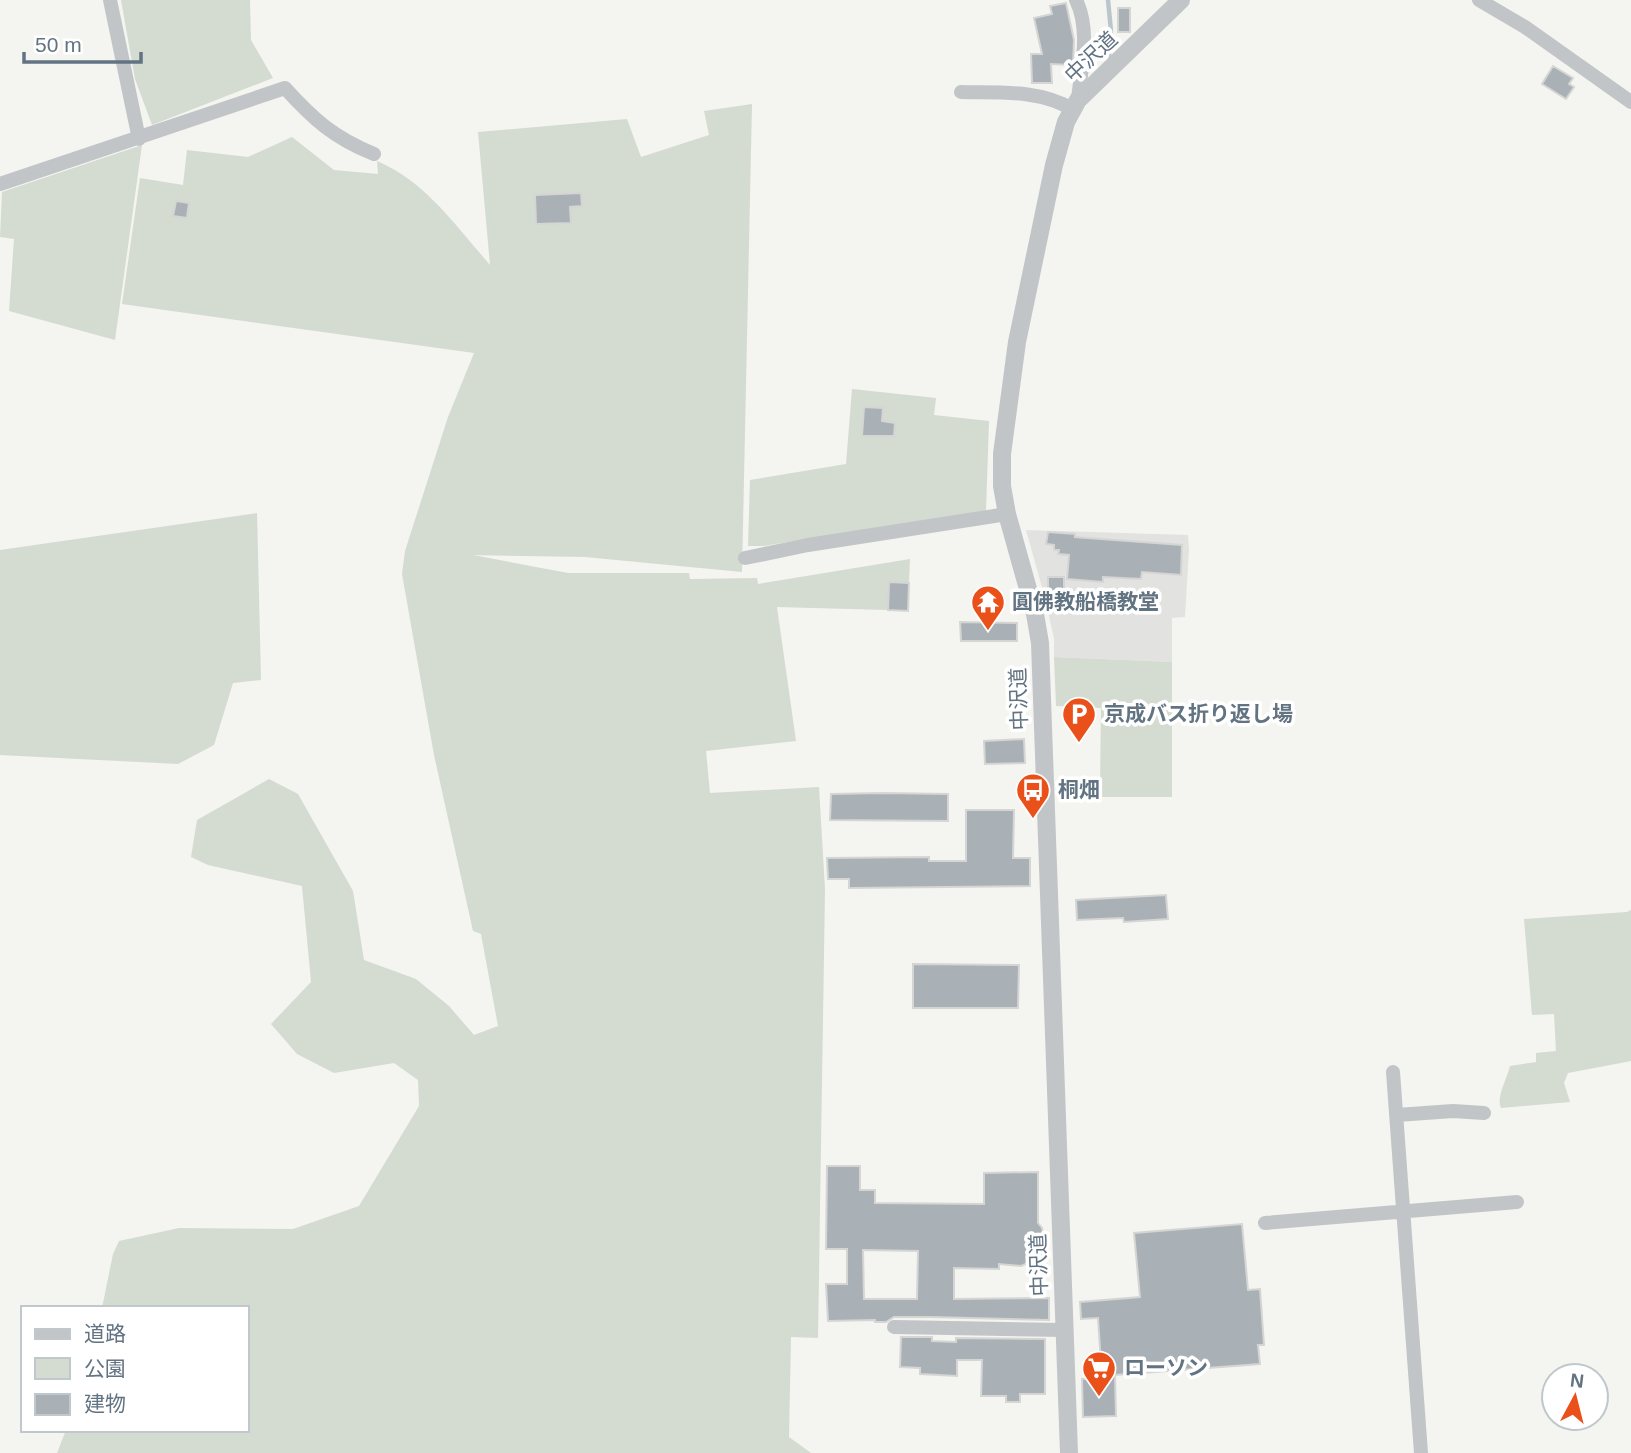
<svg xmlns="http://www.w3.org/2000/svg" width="1631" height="1453" viewBox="0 0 1631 1453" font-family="Arial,'Noto Sans JP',sans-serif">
<rect width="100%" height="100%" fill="#f4f4f0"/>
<path fill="#e2e3e1" d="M1026 530 1188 535 1189 550 1185 617 1172 618V662L1054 657V639L1045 598Z"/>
<path fill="#d4dbd1" d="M121 0H250L251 40 273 78 152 125 135 79Z
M752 104 742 572 585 557 473 555 568 573H689L690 579 757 578 758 584 910 559 909 583 889 582 888 610 777 607 796 741 706 751 710 793 819 787 825 889 818 1338 791 1337 789 1437 811 1453H57L66 1430H247V1308H102L113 1254 119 1241 179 1228 293 1229 359 1206 419 1106 418 1080 394 1063 334 1073 297 1054 271 1024 311 982 302 886 208 865 191 857 197 820 269 779 298 794 353 891 364 960 416 979 449 1006 474 1035 498 1026 481 934 473 931 434 755 402 574 405 551 448 417 474 353 122 304 140 178 183 185 187 150 248 157 292 137 334 170 378 174 377 161C425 181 456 226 490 265L478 132 627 119 641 157 709 135 704 111Z
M142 145 115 340 9 311 14 239 0 237 2 192Z
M852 389 936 398 934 415 989 421 986 511 763 546H748L750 480 846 464Z
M257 513 261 680 233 683 214 745 178 764 0 755V550Z
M1054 657 1172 662V797H1075L1059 781 1084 782V792H1100L1101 708 1056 706Z
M1631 910V1061L1568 1073 1564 1083 1570 1102 1501 1108C1496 1097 1507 1079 1510 1066L1536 1062V1053L1556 1051 1554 1014 1532 1015 1524 919 1627 912Z"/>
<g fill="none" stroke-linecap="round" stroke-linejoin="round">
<path stroke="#bac6cb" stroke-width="4.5" d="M1108 0 1111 31 1109 56"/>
</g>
<path fill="#a9b1b7" stroke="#d5d5d3" stroke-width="2" fill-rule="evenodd" d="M1066 3 1074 40 1073 65 1051 64 1052 83H1032L1031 54H1042L1034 18 1052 14 1050 6Z
M1118 8H1130V32H1118Z
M1553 66 1573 78 1569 84 1574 87 1566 99 1542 84Z
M581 193 582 206 570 207 571 223 536 224 535 195Z
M176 201 189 203 187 218 173 216Z
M864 407 883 408 882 421 895 423 894 436H862Z
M1048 532 1075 534V537L1182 545 1181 575 1142 572 1141 579 1103 577V582L1067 579 1069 555 1058 554 1059 550H1054V545L1046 544Z
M1048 577H1064V592H1048Z
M889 582 909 583 908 611 888 610Z
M960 622 1017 623V641H961Z
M1024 739 1025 763 985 764 984 741Z
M883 793 948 794V821L830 820 831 794Z
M966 810H1014L1013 858H1030V886L849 888V879H828L827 858 929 857V861H966Z
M1166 895 1168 919 1124 922 1123 918 1077 920 1076 900Z
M913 964 1019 965 1018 1008H913Z
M827 1166H860V1190H875V1203L984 1204V1173L1038 1172V1223L1042 1228 1045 1243 1042 1257 1021 1266 999 1264V1269L954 1268V1299L1049 1298V1320L931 1317H894L886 1322H875V1320L828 1321 826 1284H847V1249H826ZM863 1250 918 1251 917 1299H864Z
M1242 1224 1248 1290 1260 1289 1264 1345H1258L1260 1364 1115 1375 1116 1416 1083 1417 1082 1379 1102 1378 1098 1318 1081 1319 1080 1302 1140 1297 1134 1233Z
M901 1337H932V1341L956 1342V1338L1045 1339V1394H1020V1402H1006V1396H981L982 1360H957V1376L920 1374V1368L900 1367Z"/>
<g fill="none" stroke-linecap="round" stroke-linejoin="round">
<path stroke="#c1c5c8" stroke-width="14" d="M110 0 139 139
M1076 0C1091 31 1081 67 1078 100
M1479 0 1525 27 1631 102
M961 92C997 93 1039 89 1072 109
M0 184 285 88C313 119 334 138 374 154
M745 558 808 545 1007 514
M1393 1072 1421 1453
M1397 1115 1453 1111 1484 1113
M1265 1223 1517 1202
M894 1327 1064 1330"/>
<path stroke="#c1c5c8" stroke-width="18" d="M1069 1453 1040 643 1035 614 1007 514 1002 486V454L1017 342 1054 165 1066 122 1078 100 1181 0"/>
</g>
<defs>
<g id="temple-pin" transform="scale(1.75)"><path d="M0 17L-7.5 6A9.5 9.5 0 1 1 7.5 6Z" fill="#ea501a" stroke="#fff"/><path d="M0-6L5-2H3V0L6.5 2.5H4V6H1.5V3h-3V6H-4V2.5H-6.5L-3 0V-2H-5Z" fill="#fff"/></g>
<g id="parking-pin" transform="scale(1.75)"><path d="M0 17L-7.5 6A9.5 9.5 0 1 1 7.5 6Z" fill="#ea501a" stroke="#fff"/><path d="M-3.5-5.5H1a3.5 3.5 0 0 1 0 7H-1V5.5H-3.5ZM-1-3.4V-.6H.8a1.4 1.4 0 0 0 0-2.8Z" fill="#fff"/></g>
<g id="bus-pin" transform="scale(1.75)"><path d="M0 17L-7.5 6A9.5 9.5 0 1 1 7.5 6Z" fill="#ea501a" stroke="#fff"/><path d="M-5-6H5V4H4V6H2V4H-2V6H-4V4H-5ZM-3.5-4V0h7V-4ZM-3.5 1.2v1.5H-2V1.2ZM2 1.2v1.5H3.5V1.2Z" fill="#fff"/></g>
<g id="supermarket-pin" transform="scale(1.75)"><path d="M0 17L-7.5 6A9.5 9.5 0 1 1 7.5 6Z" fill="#ea501a" stroke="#fff"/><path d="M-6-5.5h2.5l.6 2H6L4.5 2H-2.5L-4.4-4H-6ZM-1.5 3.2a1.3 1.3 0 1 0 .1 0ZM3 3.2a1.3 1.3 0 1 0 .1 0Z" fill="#fff"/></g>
</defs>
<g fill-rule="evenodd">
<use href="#temple-pin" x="988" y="602"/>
<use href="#parking-pin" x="1079" y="714"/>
<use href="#bus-pin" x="1033" y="790"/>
<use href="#supermarket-pin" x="1099" y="1368"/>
</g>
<g text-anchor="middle" stroke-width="7" stroke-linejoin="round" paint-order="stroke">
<g font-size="21" fill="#627382" stroke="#fff">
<text transform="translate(1091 57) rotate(-43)" y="7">中沢道</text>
<text transform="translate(1019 699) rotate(-92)" y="7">中沢道</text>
<text transform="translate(1039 1265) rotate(-92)" y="7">中沢道</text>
</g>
<g font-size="21" font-weight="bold" fill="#627382" stroke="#fff" text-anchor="start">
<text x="1012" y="609">圓佛教船橋教堂</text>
<text x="1104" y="721">京成バス折り返し場</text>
<text x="1058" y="797">桐畑</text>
<text x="1124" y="1375">ローソン</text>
</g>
</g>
<rect x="21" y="1306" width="228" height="126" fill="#ffffff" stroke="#c0c7cd" stroke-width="2"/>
<rect x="35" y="1329" width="35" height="10" fill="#c1c5c8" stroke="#c0c7cd" stroke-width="2"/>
<text x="84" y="1341" font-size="21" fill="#627382">道路</text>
<rect x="35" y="1358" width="35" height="21" fill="#d4dbd1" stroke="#c0c7cd" stroke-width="2"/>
<text x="84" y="1376" font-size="21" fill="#627382">公園</text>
<rect x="35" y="1394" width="35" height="21" fill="#a9b1b7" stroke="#c0c7cd" stroke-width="2"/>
<text x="84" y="1411" font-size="21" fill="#627382">建物</text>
<g transform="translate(1575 1397) rotate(7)"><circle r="33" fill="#ffffff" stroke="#c0c7cd" stroke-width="2"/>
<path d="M0-5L12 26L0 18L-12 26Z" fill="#ea501a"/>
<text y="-10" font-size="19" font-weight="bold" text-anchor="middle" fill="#627382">N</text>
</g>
<path d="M24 52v10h117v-10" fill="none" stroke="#627382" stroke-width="3.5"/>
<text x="35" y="52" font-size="21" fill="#627382" stroke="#ffffff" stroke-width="5" paint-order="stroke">50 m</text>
</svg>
